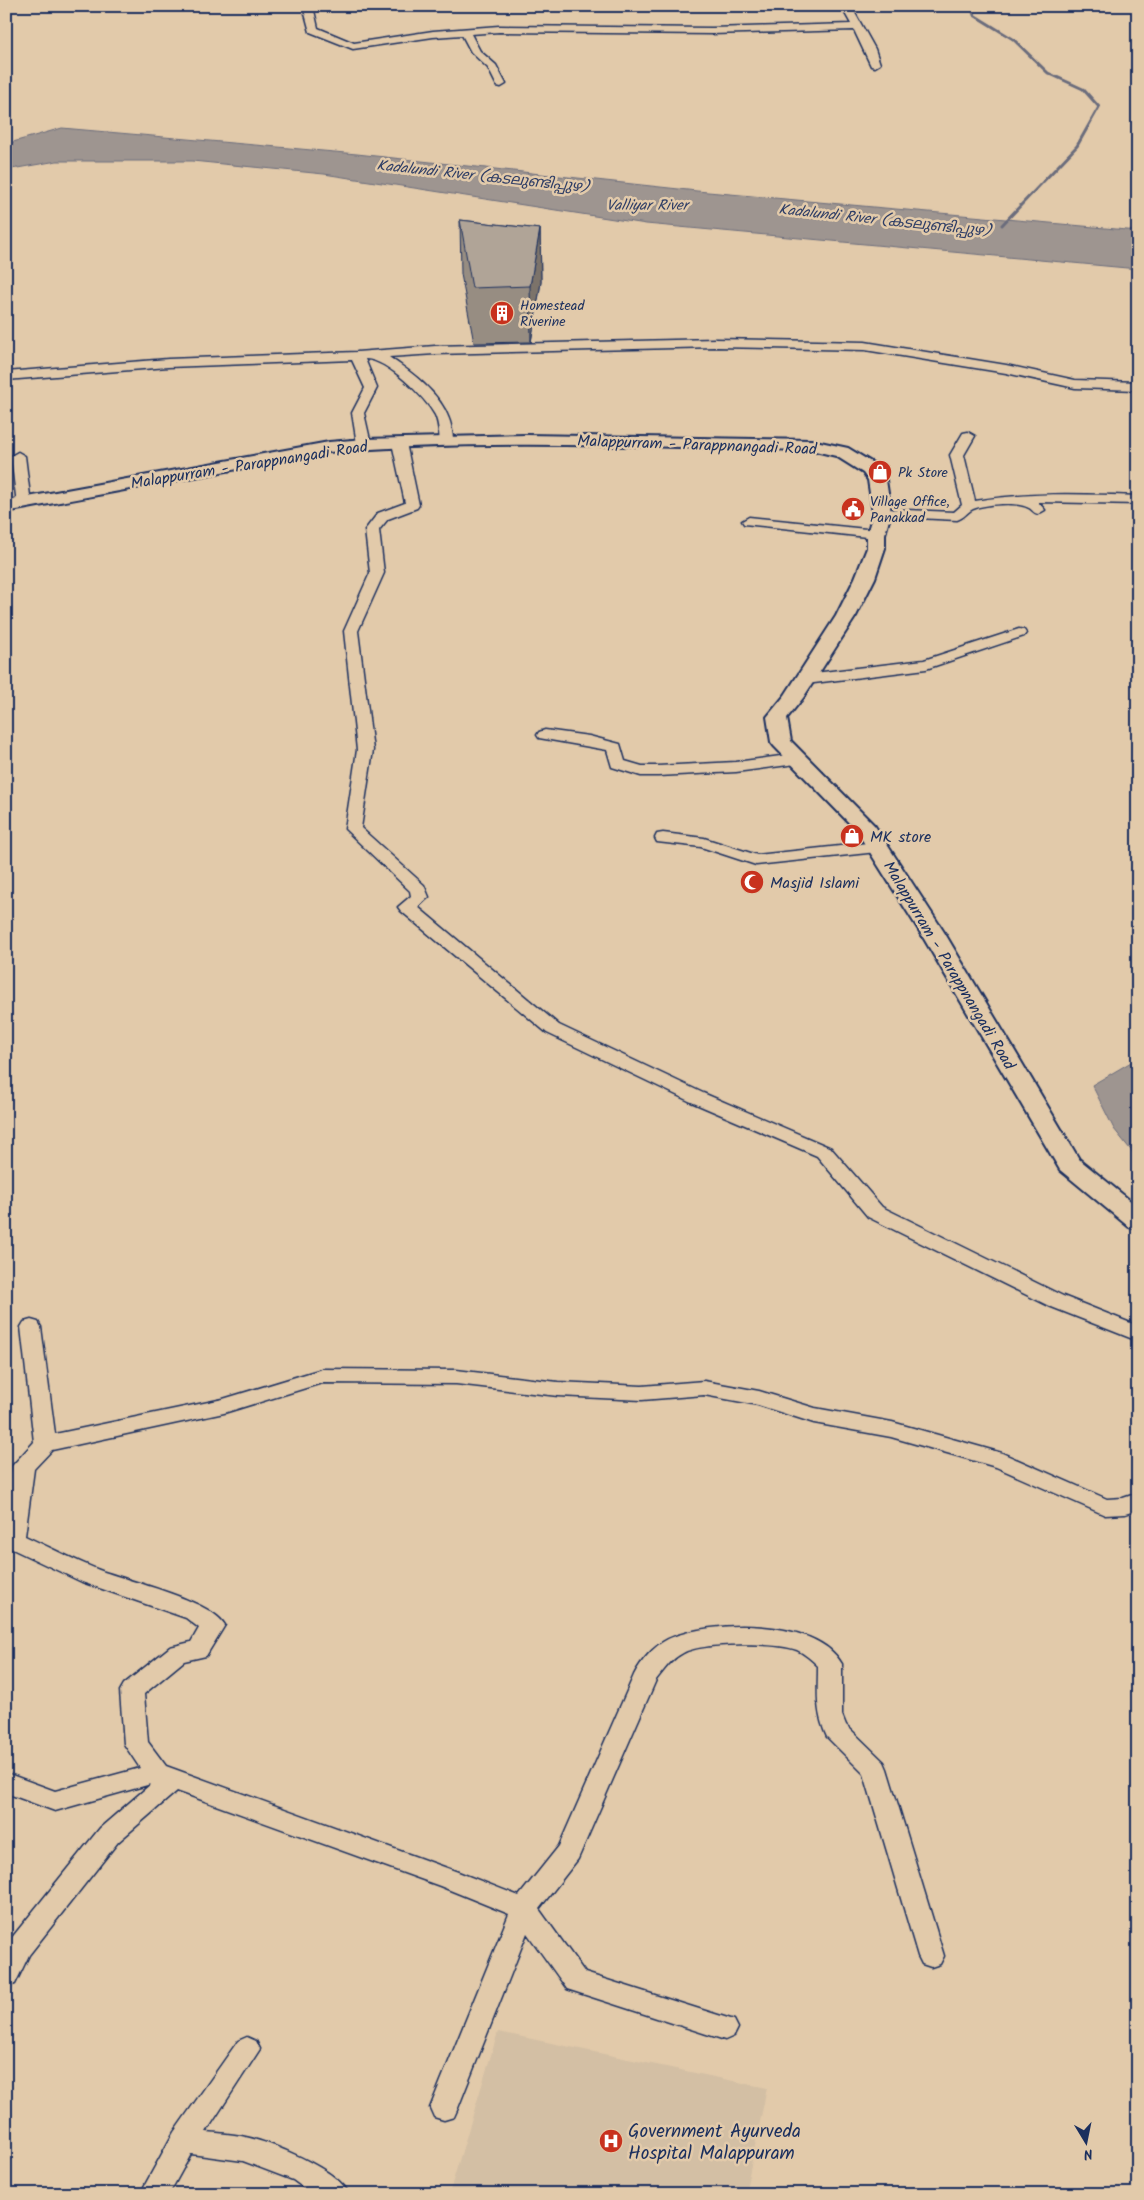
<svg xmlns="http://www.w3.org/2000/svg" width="1144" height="2200" viewBox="0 0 1144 2200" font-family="Kalam,'Noto Sans Malayalam',sans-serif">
<rect width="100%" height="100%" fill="#e2caaa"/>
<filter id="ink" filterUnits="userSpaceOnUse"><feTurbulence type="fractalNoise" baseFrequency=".02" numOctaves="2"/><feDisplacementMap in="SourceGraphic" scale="10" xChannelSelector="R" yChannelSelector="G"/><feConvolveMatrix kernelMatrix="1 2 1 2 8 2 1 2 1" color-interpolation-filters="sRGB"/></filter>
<g filter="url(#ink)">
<path fill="#d3bfa4" d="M498 2032 767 2088 745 2194H449Z"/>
<path fill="#9e9590" stroke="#6a6c7c" d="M62 128 357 154 697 191 1138 231V269L646 224 324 174 192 161H57L6 170V144Z
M1138 1058V1159L1114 1129 1092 1085Z"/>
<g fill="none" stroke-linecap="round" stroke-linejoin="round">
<path stroke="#6a6c7c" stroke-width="3" d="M971 6 974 15 1013 39 1048 73 1083 89 1099 107 1077 146 1002 225"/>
<g stroke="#1b2f5e" stroke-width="3">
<path id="minor" d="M303 6H313L318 28 354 43 433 31 499 26 712 28 851 24 841 6H851L875 49 880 64 875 67 871 66 854 30 712 34 499 32 471 34 480 51 496 65 506 84 501 87 497 86 488 68 471 52 462 35 433 37 353 49 310 32Z
M715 339 865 342 1006 365 1075 380 1138 382V390L1075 388 1006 373 865 350 715 347 435 354 389 357C411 372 440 393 449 419 452 426 452 434 454 442L452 445H442L440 442C439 433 439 424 435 415 425 397 386 358 365 359L377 388 364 413 371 444 364 448 357 444 352 413 365 388 352 360 168 367 6 380V372L168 359 357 352 435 346Z
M968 432 975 436 964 455 975 501C1031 492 1081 494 1138 496V504L1038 502 1045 510 1038 514C1033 513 1033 510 1029 508 1018 501 985 504 973 509 967 512 964 518 957 520L877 516 875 513 882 509 954 512 962 505 950 455 963 433Z
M399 439 406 443 419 505 417 508 388 519 379 530 384 573 358 631 373 750 361 828 424 885 429 897 418 907 559 1025 703 1093 831 1148 882 1207 1063 1296 1138 1326V1341L1049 1306 868 1217 817 1156 689 1101 547 1033 401 911 398 907 411 896 410 891 345 829 357 750 344 631 370 573 365 530 378 513 405 503 392 443Z
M18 452 25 456 31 504 24 508 17 504 11 456Z
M749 517 876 530 883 534 876 538 744 524 742 521Z
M1019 629 1024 630 1026 633 1024 636 926 669 806 684 801 682 798 679 801 676 806 674 924 660Z
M545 730 589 736 620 744 625 761 642 766H658L736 762 796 754 802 756 804 759 802 762 796 764 736 772 658 776H641L612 767 607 750 539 738 537 735 539 732Z
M663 833 704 838 757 855 877 842 883 843 885 847 883 851 877 852 756 865 701 847 657 842 655 838 657 834Z
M31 1320 38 1322 41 1327 55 1434 223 1399 322 1369 456 1370 558 1382 642 1386 704 1381 759 1391 815 1408 892 1422 1002 1453 1107 1499 1123 1498 1138 1493V1510L1125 1514 1105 1515 996 1467 891 1437 814 1423 758 1405 704 1395 642 1400 558 1396 456 1384 322 1383 224 1413 52 1450 34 1469 25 1536C49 1547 74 1560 99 1570 127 1581 211 1600 225 1625L206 1656 184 1661 144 1694 148 1742 166 1766 458 1872 519 1896 559 1846 634 1675C641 1661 654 1646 668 1639 710 1620 816 1617 842 1664V1715L846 1725 884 1762 887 1769 944 1956 940 1964 931 1967 922 1964 918 1956 864 1774 827 1737C815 1712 818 1693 818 1666 812 1660 805 1654 797 1650 776 1642 703 1642 683 1653 671 1659 664 1670 656 1680L578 1859 539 1909 585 1973 734 2020 738 2028 734 2036 725 2040 567 1989 527 1933 458 2108 454 2117 444 2120 434 2117 430 2108 509 1914 440 1886 177 1791 118 1842 29 1955 15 1984 6 1987V1948L10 1940 100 1828 151 1784 55 1811 6 1793V1773L55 1791 140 1768 124 1744 120 1691 124 1684 170 1647 191 1642 199 1628 186 1618 82 1582 6 1546V1508L12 1466 34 1442 21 1327 24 1322Z
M247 2037 256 2041 260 2049 206 2132C218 2133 230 2134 241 2136 268 2141 338 2169 349 2194H312L293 2180 243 2161 191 2154 169 2194H140L174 2132 238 2041Z"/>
</g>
<g stroke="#1b2f5e" stroke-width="4">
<path id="major" d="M527 435 811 440 848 448 876 465 886 480 891 513 885 534V548L875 578 856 616 803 698 787 718 791 741 875 826 944 932 1079 1159 1138 1207V1229L1129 1227 1060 1170 920 932 856 830 774 746 771 742 767 717 785 695 836 616 855 578 867 548V534L873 513 868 480 863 473 836 456 811 450C651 447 489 439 329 452L6 512V501L329 442 364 439Z"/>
</g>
<use href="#minor" fill="#e2caaa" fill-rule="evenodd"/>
<use href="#major" fill="#e2caaa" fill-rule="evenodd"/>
</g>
<path fill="#978d82" stroke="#1b2f5e" d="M460 220 540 229 541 282 531 342 474 343 461 274Z"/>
<path fill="#7b736a" stroke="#1b2f5e" d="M540 229 541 282 531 342 530 286Z"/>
<path fill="#b0a497" stroke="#1b2f5e" d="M460 220 540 229 530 286 472 288Z"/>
</g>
<defs>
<g id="building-disc" transform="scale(1.25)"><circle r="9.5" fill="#c8321e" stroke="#e2caaa"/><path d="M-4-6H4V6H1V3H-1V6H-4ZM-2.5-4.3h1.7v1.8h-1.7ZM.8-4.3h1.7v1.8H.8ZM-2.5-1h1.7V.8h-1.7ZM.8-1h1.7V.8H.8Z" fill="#fff"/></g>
<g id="shop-disc" transform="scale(1.25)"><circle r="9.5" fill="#c8321e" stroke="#e2caaa"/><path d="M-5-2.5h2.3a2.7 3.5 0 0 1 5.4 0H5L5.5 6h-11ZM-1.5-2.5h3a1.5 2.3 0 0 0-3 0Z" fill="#fff"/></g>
<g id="civic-disc" transform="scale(1.25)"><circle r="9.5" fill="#c8321e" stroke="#e2caaa"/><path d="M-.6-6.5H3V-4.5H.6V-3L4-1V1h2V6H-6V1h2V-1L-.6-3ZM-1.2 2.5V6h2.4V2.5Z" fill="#fff"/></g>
<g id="mosque-disc" transform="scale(1.25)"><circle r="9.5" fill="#c8321e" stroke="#e2caaa"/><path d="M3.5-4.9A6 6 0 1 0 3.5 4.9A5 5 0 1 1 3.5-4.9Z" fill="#fff"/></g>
<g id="hospital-disc" transform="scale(1.25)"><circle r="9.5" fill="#c8321e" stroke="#e2caaa"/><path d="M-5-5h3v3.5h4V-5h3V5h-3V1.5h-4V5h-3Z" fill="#fff"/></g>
</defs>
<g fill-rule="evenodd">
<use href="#building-disc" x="502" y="313"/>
<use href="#shop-disc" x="880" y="472"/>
<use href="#civic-disc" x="853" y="509"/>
<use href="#shop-disc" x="852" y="836"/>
<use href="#mosque-disc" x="752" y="882"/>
<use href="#hospital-disc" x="611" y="2141"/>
</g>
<g text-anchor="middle" stroke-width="5" stroke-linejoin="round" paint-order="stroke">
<g font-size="14" fill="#1b2f5e" stroke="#e2caaa" text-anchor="start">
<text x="520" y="310">Homestead<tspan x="520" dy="16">Riverine</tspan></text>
<text x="898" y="477">Pk Store</text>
<text x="870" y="506">Village Office,<tspan x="870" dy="16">Panakkad</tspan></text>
</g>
<g font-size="15" font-style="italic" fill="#2f3e66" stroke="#e2caaa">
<text transform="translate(483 176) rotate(6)" y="5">Kadalundi River (കടലുണ്ടിപ്പുഴ)</text>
<text x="647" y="210">Valliyar River</text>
<text transform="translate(885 220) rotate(6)" y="5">Kadalundi River (കടലുണ്ടിപ്പുഴ)</text>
</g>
<g font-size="16" fill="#1b2f5e" stroke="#e2caaa">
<text transform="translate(697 444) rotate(2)" y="6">Malappurram - Parappnangadi Road</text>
<text transform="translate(249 464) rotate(-9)" y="6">Malappurram - Parappnangadi Road</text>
<text transform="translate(950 965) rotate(59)" y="6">Malappurram - Parappnangadi Road</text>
</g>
<g font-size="16" fill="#1b2f5e" stroke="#e2caaa" text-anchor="start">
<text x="870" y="842">MK store</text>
<text x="770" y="888">Masjid Islami</text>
</g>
<g font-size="19" fill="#1b2f5e" stroke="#e2caaa" text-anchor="start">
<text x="628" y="2137">Government Ayurveda<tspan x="628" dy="22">Hospital Malappuram</tspan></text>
</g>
</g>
<rect width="1144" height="2200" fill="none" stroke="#e2caaa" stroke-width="25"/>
<rect x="12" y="12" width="1119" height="2175" fill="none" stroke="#1b2f5e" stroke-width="2" filter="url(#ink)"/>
<g transform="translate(1086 2142) rotate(170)" stroke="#e2caaa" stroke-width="4" paint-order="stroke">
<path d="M0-4L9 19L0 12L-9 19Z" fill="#1b2f5e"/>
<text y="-8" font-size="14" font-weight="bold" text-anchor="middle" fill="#1b2f5e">N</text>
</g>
</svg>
